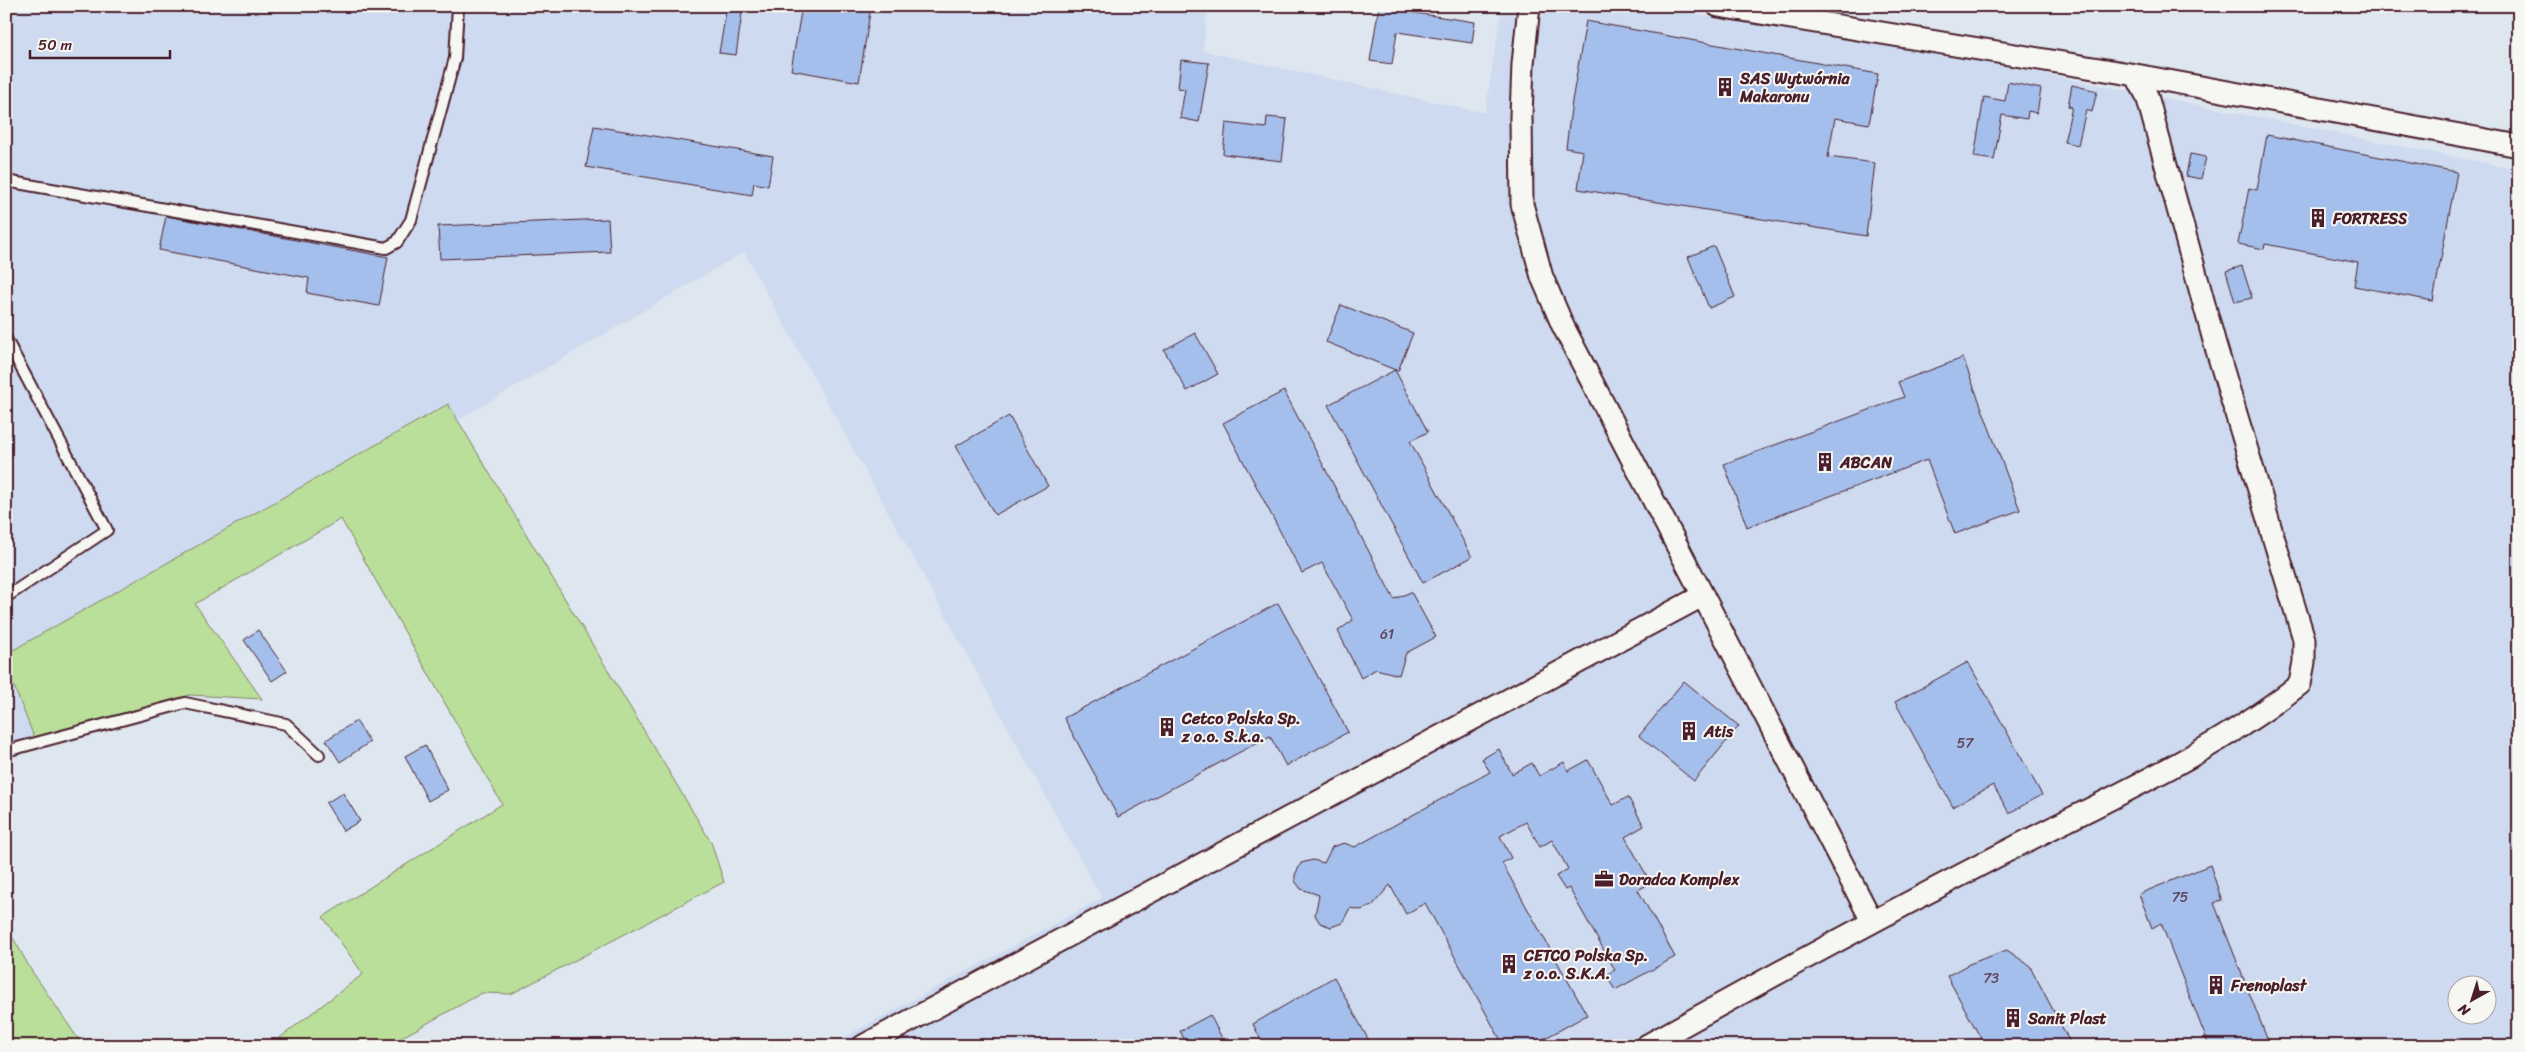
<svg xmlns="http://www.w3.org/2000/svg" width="2525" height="1052" viewBox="0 0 2525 1052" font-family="Sriracha,sans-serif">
<rect width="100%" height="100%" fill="#dee6f0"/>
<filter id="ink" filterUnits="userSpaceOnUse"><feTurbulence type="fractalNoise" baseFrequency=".02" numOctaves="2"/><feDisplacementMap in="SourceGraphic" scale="10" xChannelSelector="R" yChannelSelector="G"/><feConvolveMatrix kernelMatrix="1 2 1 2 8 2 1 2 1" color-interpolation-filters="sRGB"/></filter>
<g filter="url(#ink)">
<path fill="#cddaef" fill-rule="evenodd" d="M6 6H1207L1203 51 1485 113 1502 6H1640L1906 46 2519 170V1046H828L1102 898 744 252 458 420 447 404 6 654ZM2458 984H2488V1014H2458Z
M6 666 34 737 6 745Z"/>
<path fill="#b9df9a" stroke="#827f62" d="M448 404 711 842 724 882 511 994 482 993 386 1046H269L363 974 323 917 502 804 341 519 195 604 262 699 190 695 34 737 6 666V654Z
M6 925 31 970 83 1046H6Z"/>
<path fill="#a5bfec" stroke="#4a1f2b" d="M727 6H743L736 55 719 53Z
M802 6H871L859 82 791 70Z
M1379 6H1403L1402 11 1475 22 1472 43 1397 32 1392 64 1370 61Z
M1586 21 1878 74 1869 124 1835 118 1828 157 1875 163 1866 236 1578 189 1583 151 1566 148 1572 101Z
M1181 60 1209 63 1199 122 1180 118 1185 89 1178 88Z
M2008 82 2041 89 2037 113 2028 111 2027 119 2002 115 1994 160 1974 157 1984 97 2005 101Z
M2072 85 2097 91 2092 112 2086 110 2078 145 2064 142 2072 107 2068 106Z
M1267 117 1287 119 1282 161 1223 154 1226 123 1266 128Z
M594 126 773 156 768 186 754 183 752 195 586 167Z
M2267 135 2457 172 2433 301 2354 286 2358 262 2265 244 2264 249 2238 244 2249 188 2257 190Z
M2190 154 2206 157 2201 179 2186 176Z
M166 216 388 257 379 306 307 293 309 278 159 250Z
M608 219 610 252 440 259 438 226Z
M1714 246 1735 297 1709 308 1688 257Z
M2242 266 2252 298 2235 302 2226 271Z
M1341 305 1413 333 1398 371 1326 342Z
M1195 333 1218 374 1187 391 1164 350Z
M1963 358 2020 510 1955 534 1927 460 1747 527 1724 464 1904 397 1898 382Z
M1395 370 1428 432 1410 441 1472 557 1423 583 1328 405Z
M1284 391 1394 599 1411 592 1436 637 1406 653 1399 675 1376 669 1361 678 1338 631 1353 620 1322 563 1302 573 1223 423Z
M1009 416 1048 486 995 515 956 446Z
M1278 603 1348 732 1286 766 1270 736 1118 817 1064 718Z
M258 630 287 671 272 681 244 640Z
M1968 662 2042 795 2009 813 1993 785 1953 807 1895 702Z
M1684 681 1739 726 1694 781 1639 736Z
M356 721 370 742 340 762 326 740Z
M425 745 448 790 428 801 405 756Z
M1499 749 1512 774 1532 763 1539 776 1564 762 1568 771 1588 760 1613 805 1628 797 1644 826 1625 837 1651 883 1638 890 1675 957 1615 990 1606 975 1615 970 1569 888 1565 890 1556 876 1568 869 1552 840 1540 847 1526 822 1500 836 1511 858 1502 863 1587 1015 1531 1046H1504L1425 903 1406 914 1390 885 1372 906 1361 910 1350 908 1342 923 1331 927 1320 923 1315 915 1319 895 1301 889 1295 881V875L1301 863 1313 860 1324 863 1332 847 1344 843 1355 847 1490 772 1482 759Z
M343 793 360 821 343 831 326 803Z
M2210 865 2222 901 2214 903 2270 1046H2209L2161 923 2152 928 2139 894Z
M2007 950 2030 966 2072 1046H1985L1947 976 1969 964Z
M1334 977 1372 1046H1264L1253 1024Z
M1210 1015 1226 1046H1188L1180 1031Z"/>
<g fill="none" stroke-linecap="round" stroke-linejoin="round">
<g stroke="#4a1f2b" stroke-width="14">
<path id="service" d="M6 181 386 248 397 242 411 220 455 58 458 6
M6 339 107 530 6 597
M6 751 185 703 286 724 319 755"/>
</g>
<g stroke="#4a1f2b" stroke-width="25">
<path id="minor" d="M1529 6 1523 64 1521 116 1522 204 1542 277 1563 326 1872 921
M1718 6 2136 75 2519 146
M863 1046 1702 596
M1646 1046C1768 978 1891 911 2015 847 2112 797 2214 752 2300 684L2304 662V639L2215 344 2147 96 2136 75"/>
</g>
<use href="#service" stroke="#f6f6f2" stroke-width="10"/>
<use href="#minor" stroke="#f6f6f2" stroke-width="21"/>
</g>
</g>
<defs>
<g id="building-bare" transform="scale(1.5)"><path d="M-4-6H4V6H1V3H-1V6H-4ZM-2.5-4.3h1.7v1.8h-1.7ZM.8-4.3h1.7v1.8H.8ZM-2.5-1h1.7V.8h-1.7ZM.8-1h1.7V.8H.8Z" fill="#4a1f2b" stroke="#f6f6f2" stroke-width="2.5" paint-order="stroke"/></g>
<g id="office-bare" transform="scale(1.5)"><path d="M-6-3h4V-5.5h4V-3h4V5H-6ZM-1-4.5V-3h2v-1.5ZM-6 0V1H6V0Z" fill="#4a1f2b" stroke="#f6f6f2" stroke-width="2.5" paint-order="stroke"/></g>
</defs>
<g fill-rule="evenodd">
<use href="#building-bare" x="1725" y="87"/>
<use href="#building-bare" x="2318" y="218"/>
<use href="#building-bare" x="1825" y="462"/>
<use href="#building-bare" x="1167" y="727"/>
<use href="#building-bare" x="1689" y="731"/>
<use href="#office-bare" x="1604" y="879"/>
<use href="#building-bare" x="1509" y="964"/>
<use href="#building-bare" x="2216" y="985"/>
<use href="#building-bare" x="2013" y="1018"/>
</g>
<g text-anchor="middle" stroke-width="4" stroke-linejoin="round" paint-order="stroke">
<g font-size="14" fill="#61475b">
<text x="1387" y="639">61</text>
<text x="1965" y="748">57</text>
<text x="2180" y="902">75</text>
<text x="1991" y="983">73</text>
</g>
<g font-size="16" font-weight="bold" fill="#4a1f2b" stroke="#f6f6f2" text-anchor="start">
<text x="1740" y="84">SAS Wytwórnia<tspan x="1740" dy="18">Makaronu</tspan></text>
<text x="2333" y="224">FORTRESS</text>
<text x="1840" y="468">ABCAN</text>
<text x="1182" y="724">Cetco Polska Sp.<tspan x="1182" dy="18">z o.o. S.k.a.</tspan></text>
<text x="1704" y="737">Atis</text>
<text x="1619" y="885">Doradca Komplex</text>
<text x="1524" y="961">CETCO Polska Sp.<tspan x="1524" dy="18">z o.o. S.K.A.</tspan></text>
<text x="2231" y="991">Frenoplast</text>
<text x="2028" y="1024">Sanit Plast</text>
</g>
</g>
<rect width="2525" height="1052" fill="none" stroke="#f6f6f2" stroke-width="25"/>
<rect x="12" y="12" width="2500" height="1027" fill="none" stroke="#4a1f2b" stroke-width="2" filter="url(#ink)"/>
<g transform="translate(2472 1000) rotate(219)"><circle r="24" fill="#f6f6f2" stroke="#b1a0a2"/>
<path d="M0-4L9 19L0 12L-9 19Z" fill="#4a1f2b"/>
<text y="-8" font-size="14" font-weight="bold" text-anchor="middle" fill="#4a1f2b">N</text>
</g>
<path d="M30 50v8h140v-8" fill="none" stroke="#4a1f2b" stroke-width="2.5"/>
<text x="38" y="50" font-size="15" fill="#4a1f2b" stroke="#f6f6f2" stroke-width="4" paint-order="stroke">50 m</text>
</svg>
